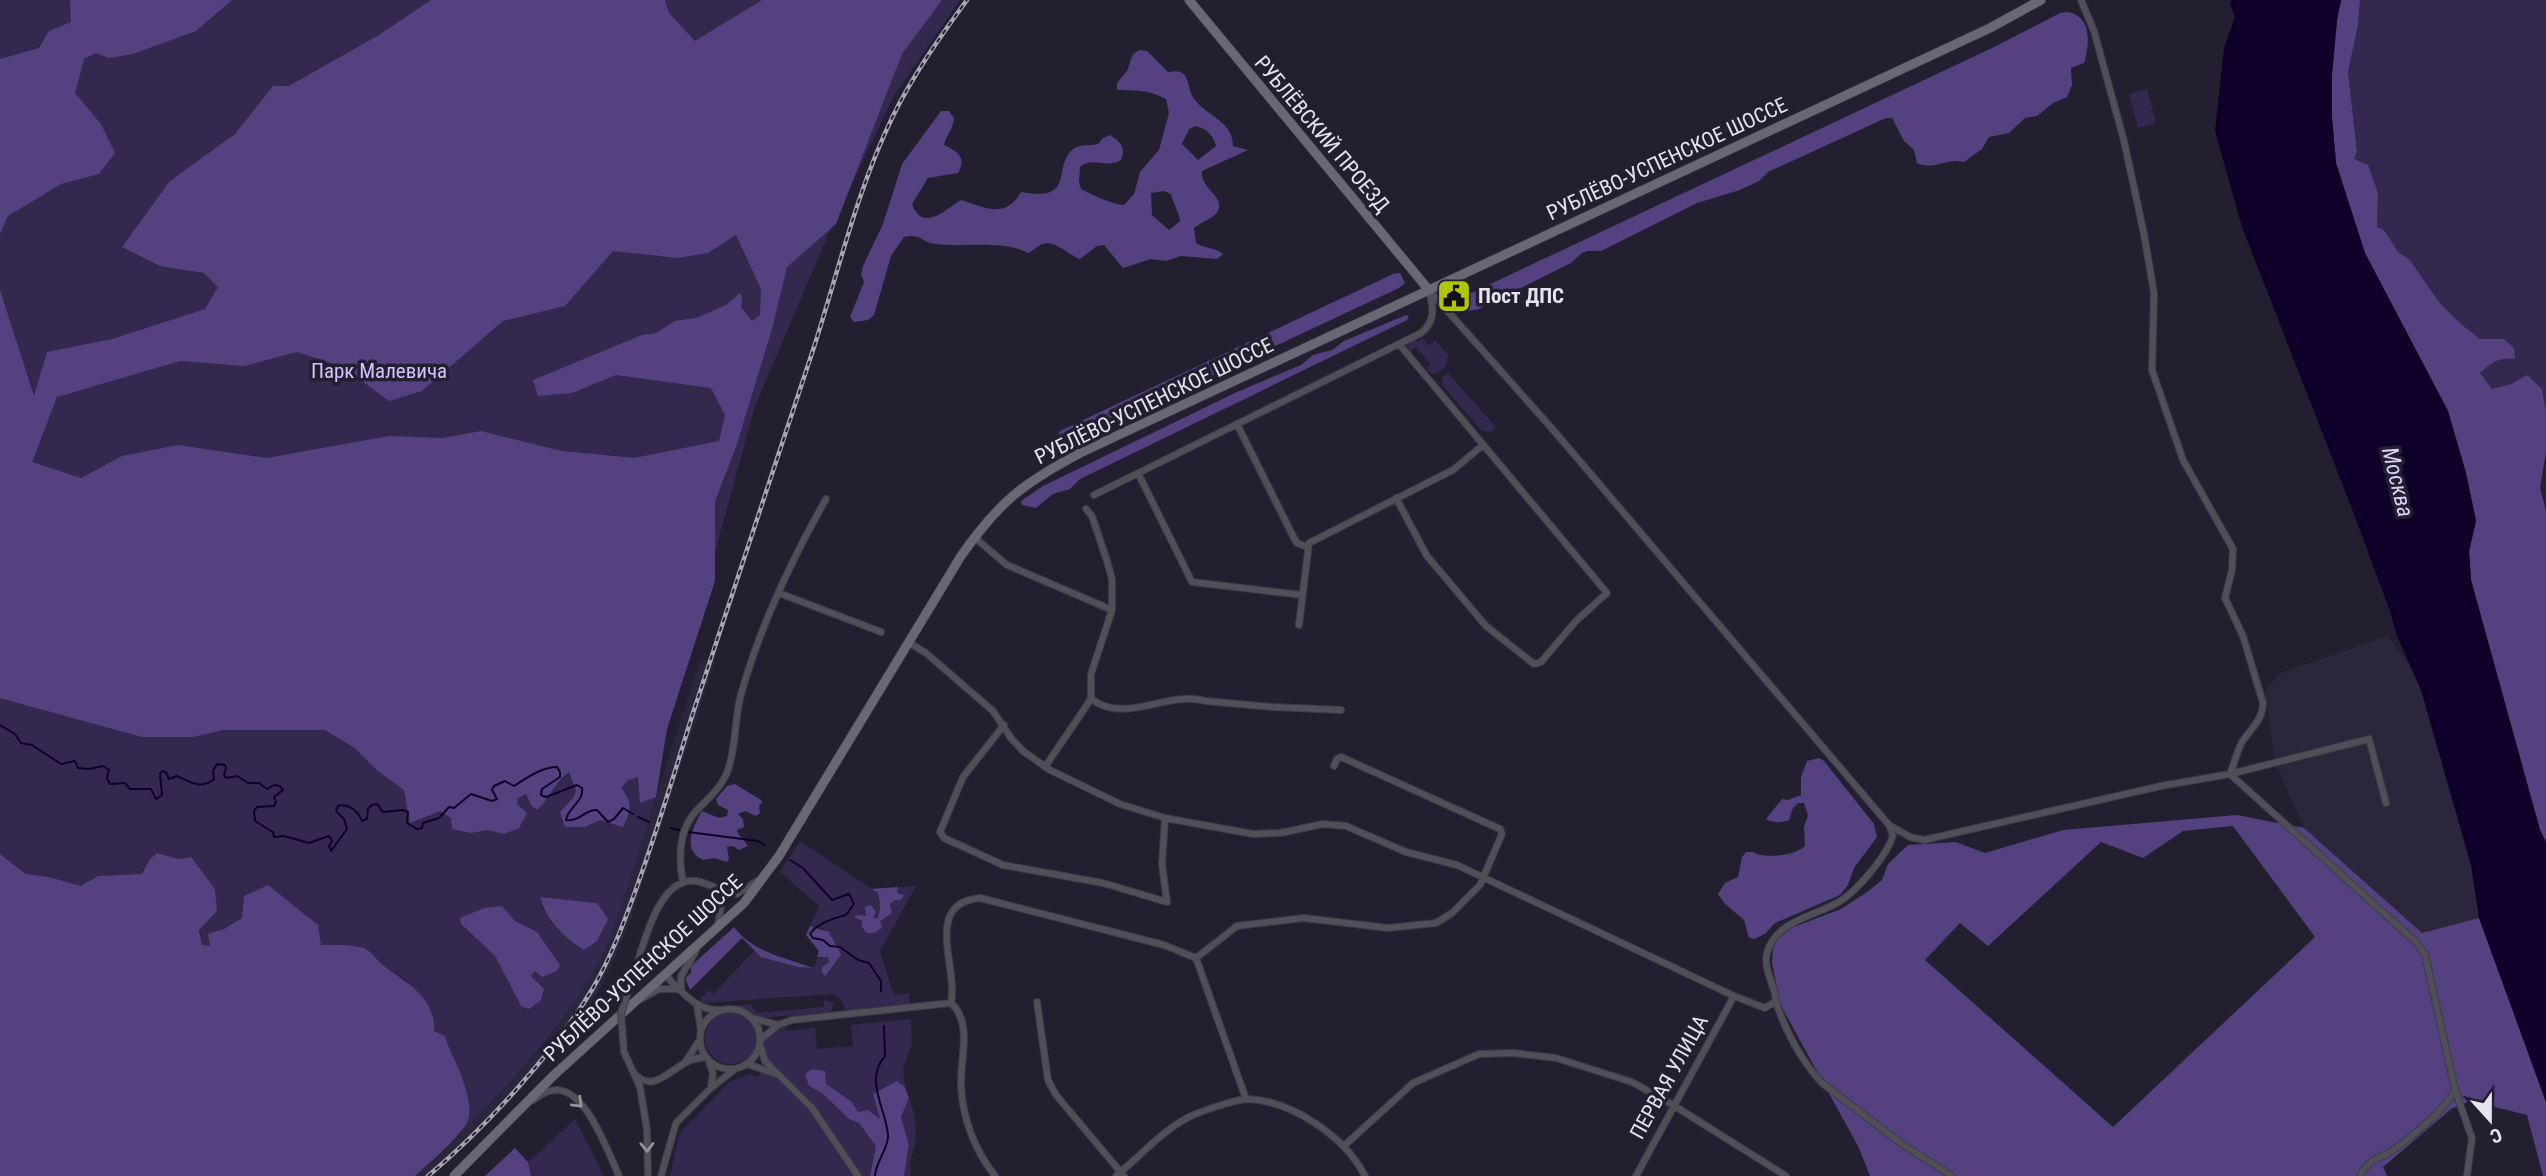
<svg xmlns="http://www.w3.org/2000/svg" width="2546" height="1176" viewBox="0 0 2546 1176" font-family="'Roboto Condensed',sans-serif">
<rect width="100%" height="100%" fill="#231e30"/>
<path fill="#2c263d" d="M2388 636 2410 666 2421 690 2471 865 2479 918 2422 933 2304 828 2275 762 2265 691 2280 673Z
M701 657 715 661 631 918 613 962 597 994 560 1046 498 1114 433 1176H415L498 1096 549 1039 571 1007 602 957 616 921Z"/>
<path fill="#34284e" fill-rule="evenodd" d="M0 0H960L894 96 837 214 755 406 697 618 643 801 656 797C646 828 637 858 627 889 619 912 612 937 601 959 559 1035 500 1095 438 1155L467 1122 463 1078 451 1055 445 1036 434 1031 406 980 382 965 367 949 345 945H321L242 918 224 929 209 934 210 947 202 945 191 857 178 859 157 853 150 859 143 874 98 876 81 886 49 877 26 874 0 854ZM541 897 597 903 551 918 542 908ZM502 906 515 921 537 932 557 971 542 977 535 971 531 976 521 1006 495 956 461 924Z
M2360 0H2546V412L2542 389 2511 384 2492 389 2480 373 2489 364 2503 357 2504 339H2480L2461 324 2439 302 2410 260 2398 252 2384 230 2377 227 2378 193 2354 159 2357 152 2348 72 2358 25Z
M2147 89 2156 123 2138 128 2129 94Z
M1422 338 1429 346 1435 340 1448 355 1446 366 1434 375 1427 370 1430 364 1416 347 1411 351 1406 344 1415 339 1418 342Z
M1448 373 1496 427 1491 432 1482 431 1442 385V378Z
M800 841 878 893 880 915 877 920 866 911 867 917 855 918C869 925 880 921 892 913L890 904 903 895 896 894 898 887 916 886 880 951 894 995 909 993 910 1004 846 1010 841 1000 833 994 705 1003 701 1002V998L709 990 713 994 755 950C773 961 793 967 814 968L817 957 820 958 828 956 829 968 841 955 823 928 810 926 819 906 780 872Z
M824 1000 834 1003 831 1012 759 1018 732 1006 751 1004 756 1013 824 1007Z
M705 1038a26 26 0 1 1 52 0a26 26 0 1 1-52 0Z
M911 1019 912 1044 903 1069 905 1087 897 1081 881 1120 858 1112 826 1084 809 1086 822 1093 849 1119 859 1123 877 1146 870 1176H670L679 1134 729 1082 750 1074 758 1077 767 1059 762 1040 782 1027 787 1031 815 1028 817 1049 853 1046 851 1025Z
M909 1098C915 1114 917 1126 915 1143 913 1156 908 1163 911 1176H904L909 1145 901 1117Z
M575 1119 604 1176H531L528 1162Z"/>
<path fill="#554080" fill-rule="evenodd" d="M70 0H232L196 31 133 54 109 58 96 53 84 59 75 93 101 124 115 153 99 174 61 184 8 216 0 234V59L39 48 49 31 71 22Z
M431 0H665L669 13 695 41 762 0H942L902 54 836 224 787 267 772 329 736 447 715 501V581L667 729 656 797 640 803 638 777 628 780 621 788C633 802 631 811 623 827L600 820 585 827H565L560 812 574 797 576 790 569 772C554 782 550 799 537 810L531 805 526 794 518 798 517 804 527 813 519 828 504 834 488 830 471 833 452 829 451 818 440 811 410 823 404 790 378 771 355 748 325 730H223L193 737H142L0 698V290L34 396 47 352 112 339 205 309 218 287 204 273 160 266 122 247 170 181 235 134 273 86H289L379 35ZM736 235 761 289 760 315 752 321 741 307 742 297 740 293 726 305 696 318 675 321 656 333 642 335 533 380 538 396 572 393 616 375 711 388 725 415 719 441 634 458 562 451 481 431 443 438 389 436 267 458 178 445 122 456 81 478 32 462 57 397 180 361 244 366 297 352 343 367 389 401 422 391 503 321 565 306 613 251 678 258 708 253Z
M2341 0H2360L2358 25 2348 72 2357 152 2354 159 2368 165 2378 193 2377 227 2384 230 2398 252 2410 260 2439 302 2461 324 2480 339H2504L2514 348 2515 359C2500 357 2492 362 2480 373L2492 389 2511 384 2527 375 2542 389 2546 412V452L2540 488 2546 511V842L2540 830 2471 580 2469 551 2476 521 2466 473 2448 411 2365 253 2336 163 2332 117V75L2337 20Z
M2067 12C2092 16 2090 43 2084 63L2071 68 2072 85 2067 97 2053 103 2037 116 2025 118 2009 133 1989 137 1982 149 1964 162C1948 157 1933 171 1917 163L1914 150 1904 141 1892 118H1886L1768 172 1759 181 1740 190 1697 203 1601 251H1588L1582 253 1571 263 1479 309 1466 311 1463 304 1465 297 1471 293 1992 48 2060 13Z
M1140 50 1147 51 1168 72C1193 67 1185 88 1195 100 1208 117 1233 121 1233 146L1248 150 1202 171C1200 189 1225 196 1218 211 1213 219 1201 222 1194 228L1196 243C1205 249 1215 247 1223 254L1217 259 1181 256 1166 261 1151 259 1123 268 1104 245 1097 246 1080 259C1070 256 1055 240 1043 244 1038 245 1033 251 1028 253 1001 239 965 248 935 244 921 242 921 233 904 237L891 256 874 315 868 320 854 322 850 317 864 282 861 275 863 266 883 224 902 164 941 111H949L954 118C953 130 946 135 944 145 958 152 967 157 958 173L928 178 912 204C923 234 947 208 961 200 984 207 1005 220 1021 192 1076 202 1052 169 1072 150 1077 144 1091 146 1098 144L1103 138 1110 135C1121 142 1126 148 1121 160 1106 169 1092 156 1080 167L1079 182 1081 189C1090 194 1114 205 1124 205L1134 194 1140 172 1159 150 1169 113 1166 99C1146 89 1138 91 1117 90V83L1127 71 1133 54ZM1196 126C1207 129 1213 135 1216 146L1198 160 1182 144 1189 129ZM1164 191 1171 194C1173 203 1179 212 1180 221L1169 230 1152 215 1151 193Z
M1400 273 1405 283 1399 288 1120 419 1102 422 1097 429 1069 441H1065L1059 436V432L1062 430 1393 274Z
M1406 315 1409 317 1407 320 1080 479 1070 489 1053 494 1036 508 1022 505 1021 501 1043 486 1237 392 1301 365 1313 355 1332 350 1344 341Z
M1819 758 1824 761 1874 824 1877 837 1854 868 1848 885 1840 895 1775 923 1766 933 1755 939 1749 938 1744 920 1725 904 1718 894 1725 883 1738 877 1742 857 1746 852H1753C1763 859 1795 856 1805 846L1804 827 1808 815 1804 803H1798L1793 808 1789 820C1782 823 1772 823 1766 819L1782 799 1788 800 1801 795V777L1807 761Z
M735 784 761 800 762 803 759 805 760 813 756 816 745 811 738 814 743 819 744 827 738 829 737 832 748 846 739 850 733 846 727 847 729 859 727 862 714 858 703 860C682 850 692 828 702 811L719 818 727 816 728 810 718 805 716 799 727 786Z
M2237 815 2304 828 2422 933 2479 918 2546 1102V1176H2543L2527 1115 2470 1101 2451 1109 2383 1167 2387 1176H1870L1859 1148 1780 1004 1772 963 1773 948 1778 939 1791 928 1841 909 1867 892 1882 880 1888 864 1908 845 1956 842 1985 853 2063 830ZM2233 826 2315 937 2113 1127 1925 960 1960 923 1988 946 2101 842 2143 858 2183 831Z
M157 853 178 859 191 857 215 889 217 911 199 930 202 945 210 946 208 934 224 929 242 918 244 896 268 885 318 925 321 945C335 945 350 944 364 948 372 951 377 961 384 966 407 983 436 998 434 1031L445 1036C449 1051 457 1063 462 1077 466 1088 472 1108 468 1120 463 1134 427 1165 415 1176H0V854L26 874 49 877 81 886 98 876 142 874 150 859Z
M898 887 897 893 904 895 901 900H895L890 904 892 913 880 921 882 928 874 933H867L862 927V921L854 917 858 915 866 916 865 907 871 905 876 912 873 917 877 919C881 912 880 901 878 893L871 889Z
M540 897 597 903 608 919 597 941 584 950C566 939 545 919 540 897Z
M502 906 515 921 537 932 560 965 557 971 542 977 535 971 531 976 544 989 541 1000 529 1009 521 1006 495 956 461 924 460 918 484 908Z
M810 926 829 932C832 940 839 948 841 955L825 976 822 972V967L829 962 828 957H817L819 951 806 935Z
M734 927C752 952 786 958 814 968L798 967 761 957 742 938 690 990 685 978 691 973V966Z
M812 1069 825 1071 826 1084 852 1102 858 1112 868 1110 880 1119 873 1094 897 1081 905 1087 909 1098 901 1117 909 1145 904 1176H870L876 1146 859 1123 849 1119 822 1093 809 1086 805 1074Z
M515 1148 528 1162 531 1176H485Z"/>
<path fill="#100029" d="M2231 0H2341L2337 20 2332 75V117L2336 163 2365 253 2448 411 2466 473 2476 521 2469 551 2471 580 2540 830 2546 842V1102L2479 918 2471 865 2421 690 2397 636 2390 611 2349 501 2242 227 2215 131 2224 48 2235 17 2230 4Z"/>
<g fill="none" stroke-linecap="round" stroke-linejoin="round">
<path stroke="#100029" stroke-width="2" d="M0 725 15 734 21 743 32 745 61 764 75 761 78 768 89 769 103 766 109 770 107 778 110 784 125 783 130 789H151L156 799 162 795 160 774 162 771 166 772 169 779 177 776C190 782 201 790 214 779L213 771 217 764 225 765 226 768 224 775 226 778 237 776 248 783H259L267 789 274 785 280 786 283 790 274 797 276 802 274 806 257 807 254 811 255 821 273 832 274 837 284 836 309 843 329 836 332 841 329 846 331 851 347 829 344 819 336 811 338 806C349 803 358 811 362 821L367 819 368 809 372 805 377 804 383 812 403 810 408 812 407 823 417 829 422 828 423 823 439 818 449 807 454 808 471 794 492 801 497 799 492 790 494 786 505 781 514 786C527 778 541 767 557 767L560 772V777L542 789 541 795 546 797 577 785 582 788C584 802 568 807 566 820 580 822 585 809 597 810L608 822 614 819 623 808 633 814
M638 817 649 822
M670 828 683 831
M688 832 758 841 765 845
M790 860 803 868 832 900 849 894 854 904 846 915C834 918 817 923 810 934L813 938 823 940 830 946 840 947 858 960 869 963 881 981V991
M875 1176C875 1163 889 1148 888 1135 886 1109 864 1080 885 1056L884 1026"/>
<g stroke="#3e3a4b" stroke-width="8">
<path id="street" d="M2081 0 2094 31 2124 141 2144 234 2154 293 2152 370 2183 460 2233 549 2232 570 2225 598 2243 636 2263 703C2262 722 2251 728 2242 742 2237 752 2234 764 2230 774L2417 943 2425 955 2455 1090 2472 1138 2467 1176
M1428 289 1555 432 1889 825 1910 837 1924 840 2161 786 2230 774 2369 739 2386 803
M1237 424 1294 538 1297 543 1307 547
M1138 473 1192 582 1302 595
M1094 495 1421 333C1435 322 1434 308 1429 292
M1396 498 1427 556 1486 626 1534 664 1541 662 1576 621 1607 593 1399 344
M974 537 1007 565 1112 610
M779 593 881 632
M1299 625 1309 543 1453 470 1483 445
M908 642 926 653 993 711 1011 738 1023 751 1050 770 1120 804 1165 818 1253 834 1280 833 1323 824 1346 826 1406 852 1457 865 1734 996 1765 1008 1776 1001C1775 985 1763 970 1767 953 1775 921 1815 916 1839 902 1857 891 1887 856 1893 835L1889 825
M1091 699C1126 725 1168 690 1205 701L1273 707 1341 710
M1004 725 963 777 940 832 944 838 1003 865 1103 883 1167 902 1162 864 1165 818
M1045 767 1091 699V674L1112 610V579L1107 561 1092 516 1086 509
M683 883C678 857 678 828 699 808 710 797 723 785 728 770 737 744 734 716 742 691 761 624 792 559 826 499
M714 889 721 906 718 925
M1196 958 1237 926 1304 918 1388 928 1436 923 1452 913 1480 885 1502 834 1500 829 1341 757 1337 759 1334 766
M634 974C643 947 658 876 696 881 711 883 722 894 737 894L757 881
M665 975C681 990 695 1011 720 1010
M681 990V976L696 951
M643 998 659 989H679
M1776 1001C1784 1029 1802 1062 1822 1083L1902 1144 1952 1176
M1037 1002 1048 1080 1056 1095 1124 1176
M951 1003C959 969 922 903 980 898L1164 945 1196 958 1246 1099
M697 1005 701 1031
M700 1039a30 30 0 1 1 60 0a30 30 0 1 1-60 0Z
M752 1018 778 1025
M760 1040 778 1025 792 1020 951 1003C973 1023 960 1058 961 1086 963 1119 974 1149 995 1176
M760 1045 765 1061 812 1108 858 1176
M624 1052 640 1087 647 1130 648 1176
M686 1061 699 1041
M709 1062 713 1073 711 1088
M747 1064 779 1075
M636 1075C652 1091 668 1073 683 1064 691 1059 697 1058 706 1057
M533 1100C541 1094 553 1088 563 1091 589 1098 609 1154 619 1176
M1345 1145 1413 1083 1479 1054 1514 1053 1556 1058 1632 1082 1673 1105 1786 1176
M661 1176 676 1123 711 1088 734 1070
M1116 1176C1139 1157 1161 1132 1187 1118 1198 1112 1237 1099 1248 1099 1293 1101 1345 1137 1365 1176
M1636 1176 1734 996
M2360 1176C2370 1156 2378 1161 2393 1150 2413 1136 2444 1111 2455 1090"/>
</g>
<g stroke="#3e3a4b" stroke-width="10">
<path id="secondary" d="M1189 0 1428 289
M454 1176 554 1075 744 903 779 856 961 556C999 502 1022 484 1080 453L1990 28 2041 0"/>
</g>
<use href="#street" stroke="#504e57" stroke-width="6"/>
<use href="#secondary" stroke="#6a6775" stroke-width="9"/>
<g stroke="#a9a5b3" stroke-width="4.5">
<path id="rail" d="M428 1176C485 1128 555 1052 593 988 611 957 623 925 635 892 656 834 674 775 692 716 732 593 774 470 814 347 839 269 857 190 893 116 913 75 940 37 967 0"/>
</g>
<use href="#rail" stroke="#231e30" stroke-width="2" stroke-dasharray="5" stroke-linecap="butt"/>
<g stroke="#3e3a4b" stroke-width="8" stroke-linecap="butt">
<path id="street-bridge" d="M624 1052 621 1013 634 974"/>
</g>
<use href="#street-bridge" stroke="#504e57" stroke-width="6"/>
</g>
<defs><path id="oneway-chevron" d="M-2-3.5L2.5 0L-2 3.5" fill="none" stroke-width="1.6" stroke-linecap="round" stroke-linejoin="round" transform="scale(1.75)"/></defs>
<g stroke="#94919b">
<use href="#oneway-chevron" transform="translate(578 1103) rotate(44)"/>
<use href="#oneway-chevron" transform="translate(647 1147) rotate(89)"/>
</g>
<defs>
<g id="civic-square" transform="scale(1.75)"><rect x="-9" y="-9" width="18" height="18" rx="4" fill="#b1c500" stroke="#231e30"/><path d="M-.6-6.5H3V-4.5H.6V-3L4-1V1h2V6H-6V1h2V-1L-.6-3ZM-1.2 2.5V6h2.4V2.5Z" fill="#111"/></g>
</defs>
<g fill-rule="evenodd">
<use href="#civic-square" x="1454" y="296"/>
</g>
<g text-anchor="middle" stroke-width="7" stroke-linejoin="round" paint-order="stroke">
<g font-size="21" fill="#e6e3ef" stroke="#231e30">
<text transform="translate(1322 134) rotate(50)" y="7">РУБЛЁВСКИЙ ПРОЕЗД</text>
<text transform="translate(1667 159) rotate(-25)" y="7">РУБЛЁВО-УСПЕНСКОЕ ШОССЕ</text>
<text transform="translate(1154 401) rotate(-26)" y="7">РУБЛЁВО-УСПЕНСКОЕ ШОССЕ</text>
<text transform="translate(643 968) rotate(-43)" y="7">РУБЛЁВО-УСПЕНСКОЕ ШОССЕ</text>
<text transform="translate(1669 1077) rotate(-61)" y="7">ПЕРВАЯ УЛИЦА</text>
</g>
<g font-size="21" font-weight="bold" fill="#e6e3ef" stroke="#231e30" text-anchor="start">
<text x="1478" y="303">Пост ДПС</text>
</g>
<g font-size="21" fill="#d4c4fe" stroke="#231e30">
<text x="379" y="378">Парк Малевича</text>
</g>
<g font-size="23" font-style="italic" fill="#dcd2f9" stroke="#231e30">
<text transform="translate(2398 482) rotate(76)" y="8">Москва</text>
</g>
</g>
<g transform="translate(2490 1120) rotate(159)" stroke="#231e30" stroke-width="5" paint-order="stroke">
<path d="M0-5L12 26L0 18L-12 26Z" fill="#e6e3ef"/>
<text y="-10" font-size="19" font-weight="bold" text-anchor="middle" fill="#e6e3ef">С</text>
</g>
</svg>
